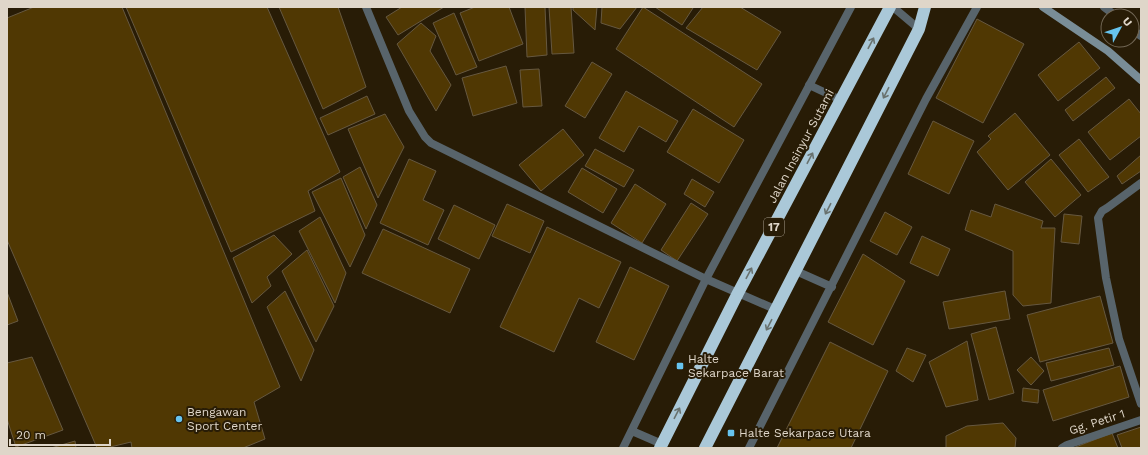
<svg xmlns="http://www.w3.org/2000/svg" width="1148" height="455" viewBox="0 0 1148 455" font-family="'Work Sans',sans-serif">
<rect width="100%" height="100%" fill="#281c06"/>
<path fill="#503803" stroke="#665840" d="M34 7H122L280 387 254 402 265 439 243 448H132L131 442 106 448H97L7 240V18Z
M126 7H267L340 172 308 191 315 211 231 252Z
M279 7H338L366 87 323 109Z
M402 7H444L398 35 386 17Z
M475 7H509L523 44 479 61 460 13Z
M525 7H545L547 55 527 57Z
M549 7H571L574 53 552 54Z
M573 7H597L595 30 573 10Z
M602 7H637L620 29 601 23Z
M643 7 762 84 734 127 616 49Z
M655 7H693V8L682 25Z
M703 7H740L781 32 757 70 686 28Z
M454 13 477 67 456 75 433 23Z
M977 19 1024 44 983 123 936 98Z
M421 23 436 36 430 51 451 85 436 111 397 44Z
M1079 42 1100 68 1058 101 1038 75Z
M592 62 612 74 585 118 565 106Z
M506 66 517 103 473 116 462 78Z
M539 69 542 106 523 107 520 70Z
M1106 77 1115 88 1073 121 1065 110Z
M626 91 678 121 666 142 639 126 624 152 599 138Z
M367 96 375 114 328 135 320 118Z
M1129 99 1141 114V136L1110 160 1088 132Z
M693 109 744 140 719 183 667 152Z
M1015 113 1050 155 1008 190 977 152 991 139 988 136Z
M385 114 404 147 378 198 348 129Z
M933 121 974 141 949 194 908 174Z
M563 129 584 155 541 191 519 165Z
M1079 139 1109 177 1088 192 1059 155Z
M595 149 634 170 624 187 585 166Z
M1141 155V171L1122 184 1117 176Z
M409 159 436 171 423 200 444 210 428 245 380 223Z
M1051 159 1081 195 1055 217 1025 182Z
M360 167 377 205 366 229 343 177Z
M582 168 617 189 603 213 568 192Z
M341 178 365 235 350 267 312 192Z
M692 179 714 192 705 207 684 194Z
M635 184 666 204 642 243 611 223Z
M691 203 708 214 677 261 661 250Z
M507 204 544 221 530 253 492 236Z
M995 204 1043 221 1041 228H1055L1051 303 1023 306 1013 295V251L965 230 971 210 991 217Z
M454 205 495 225 479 259 438 239Z
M885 212 912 227 897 255 870 241Z
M1064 214 1082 216 1079 244 1061 242Z
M320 217 346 273 335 303 299 231Z
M547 227 621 262 599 308 579 298 554 352 500 327Z
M383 229 470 269 450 313 362 273Z
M274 235 292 254 267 277 271 286 252 303 233 258Z
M922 236 950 249 938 276 910 263Z
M307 250 334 306 316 342 282 271Z
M863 254 905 281 873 345 828 322Z
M630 267 669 286 634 360 596 342Z
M285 291 314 350 301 381 267 307Z
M1005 291 1010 319 949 329 943 302Z
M7 292 18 321 7 325Z
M1100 296 1113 343 1040 362 1027 315Z
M996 327 1014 393 989 400 971 334Z
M967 341 978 400 946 407 929 362Z
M830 342 888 371 851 448H777Z
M907 348 926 355 913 382 896 371Z
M1109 348 1114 365 1051 381 1046 363Z
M32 357 63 430 16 447 7 419V363Z
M1031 357 1044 371 1031 385 1017 370Z
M1120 366 1129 397 1053 421 1043 390Z
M1023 388 1039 390 1038 403 1022 401Z
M1003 423 1016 438 1015 448H946V436L967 426Z
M1141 427V448H1122L1117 435Z
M1112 433 1118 448H1073Z
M75 441 76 448H51Z"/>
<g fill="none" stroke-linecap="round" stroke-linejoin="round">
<path stroke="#58646b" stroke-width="8" d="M1104 7 1116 16
M1132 29 1141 36"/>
<path stroke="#58646b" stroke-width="8" d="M366 7 409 111 425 137 431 143 706 279 777 310
M893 7 919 29
M809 85 841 100
M1141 183 1107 208 1102 211 1098 218 1106 278 1119 339 1141 404
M796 271 832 287
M632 431 662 444
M623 448 706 279 851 7
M749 448 926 99 977 7
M1062 448 1067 445 1141 420"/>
<path stroke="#798d97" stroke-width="8" d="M1043 7 1108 51 1141 80"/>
<path stroke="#aac8d8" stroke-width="12" d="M660 448 738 293 890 7
M705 448 919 29 925 7"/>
</g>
<defs><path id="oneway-shaft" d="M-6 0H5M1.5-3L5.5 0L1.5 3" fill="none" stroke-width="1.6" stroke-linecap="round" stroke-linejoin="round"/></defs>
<g stroke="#69726f">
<use href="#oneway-shaft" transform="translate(871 43) rotate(-62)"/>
<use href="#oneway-shaft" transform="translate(886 93) rotate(117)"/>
<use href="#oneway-shaft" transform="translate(810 158) rotate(-62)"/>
<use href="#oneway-shaft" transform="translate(828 209) rotate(117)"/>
<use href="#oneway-shaft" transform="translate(749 273) rotate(-62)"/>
<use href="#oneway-shaft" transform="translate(769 325) rotate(117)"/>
<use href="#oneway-shaft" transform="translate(677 413) rotate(-63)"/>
</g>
<g fill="#67c4ef" stroke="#281c06" stroke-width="1.5">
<rect x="676" y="362" width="8" height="8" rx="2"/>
<circle cx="179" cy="419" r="4"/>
<rect x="727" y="429" width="8" height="8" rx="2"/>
</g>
<g text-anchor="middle" stroke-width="4" stroke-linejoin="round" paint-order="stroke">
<rect fill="#281c06" stroke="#a89e8e" stroke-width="1" x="764" y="218" width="20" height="18" rx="3"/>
<g font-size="11" font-weight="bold" fill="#dfd6c9">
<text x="774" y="231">17</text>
</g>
<g font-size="12" fill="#dfd6c9" stroke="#281c06">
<text transform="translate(801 146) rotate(-62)" y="4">Jalan Insinyur Sutami</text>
<text transform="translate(1097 422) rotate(-18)" y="4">Gg. Petir 1</text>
</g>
<g font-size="12" fill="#dfd6c9" stroke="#281c06" text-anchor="start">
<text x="688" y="363">Halte<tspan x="688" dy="14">Sekarpace Barat</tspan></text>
<text x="187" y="416">Bengawan<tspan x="187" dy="14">Sport Center</tspan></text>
<text x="739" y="437">Halte Sekarpace Utara</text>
</g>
</g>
<rect width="1148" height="455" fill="none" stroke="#dfd6c9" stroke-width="16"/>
<g transform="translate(1120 28) rotate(50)"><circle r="19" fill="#281c06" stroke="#716654"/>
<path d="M0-3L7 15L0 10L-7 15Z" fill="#67c4ef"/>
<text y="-6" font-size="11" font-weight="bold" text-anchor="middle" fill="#dfd6c9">U</text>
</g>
<path d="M10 439v6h100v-6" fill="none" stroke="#dfd6c9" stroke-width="2"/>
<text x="16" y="439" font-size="12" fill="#dfd6c9" stroke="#281c06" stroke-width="3" paint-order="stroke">20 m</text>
</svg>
